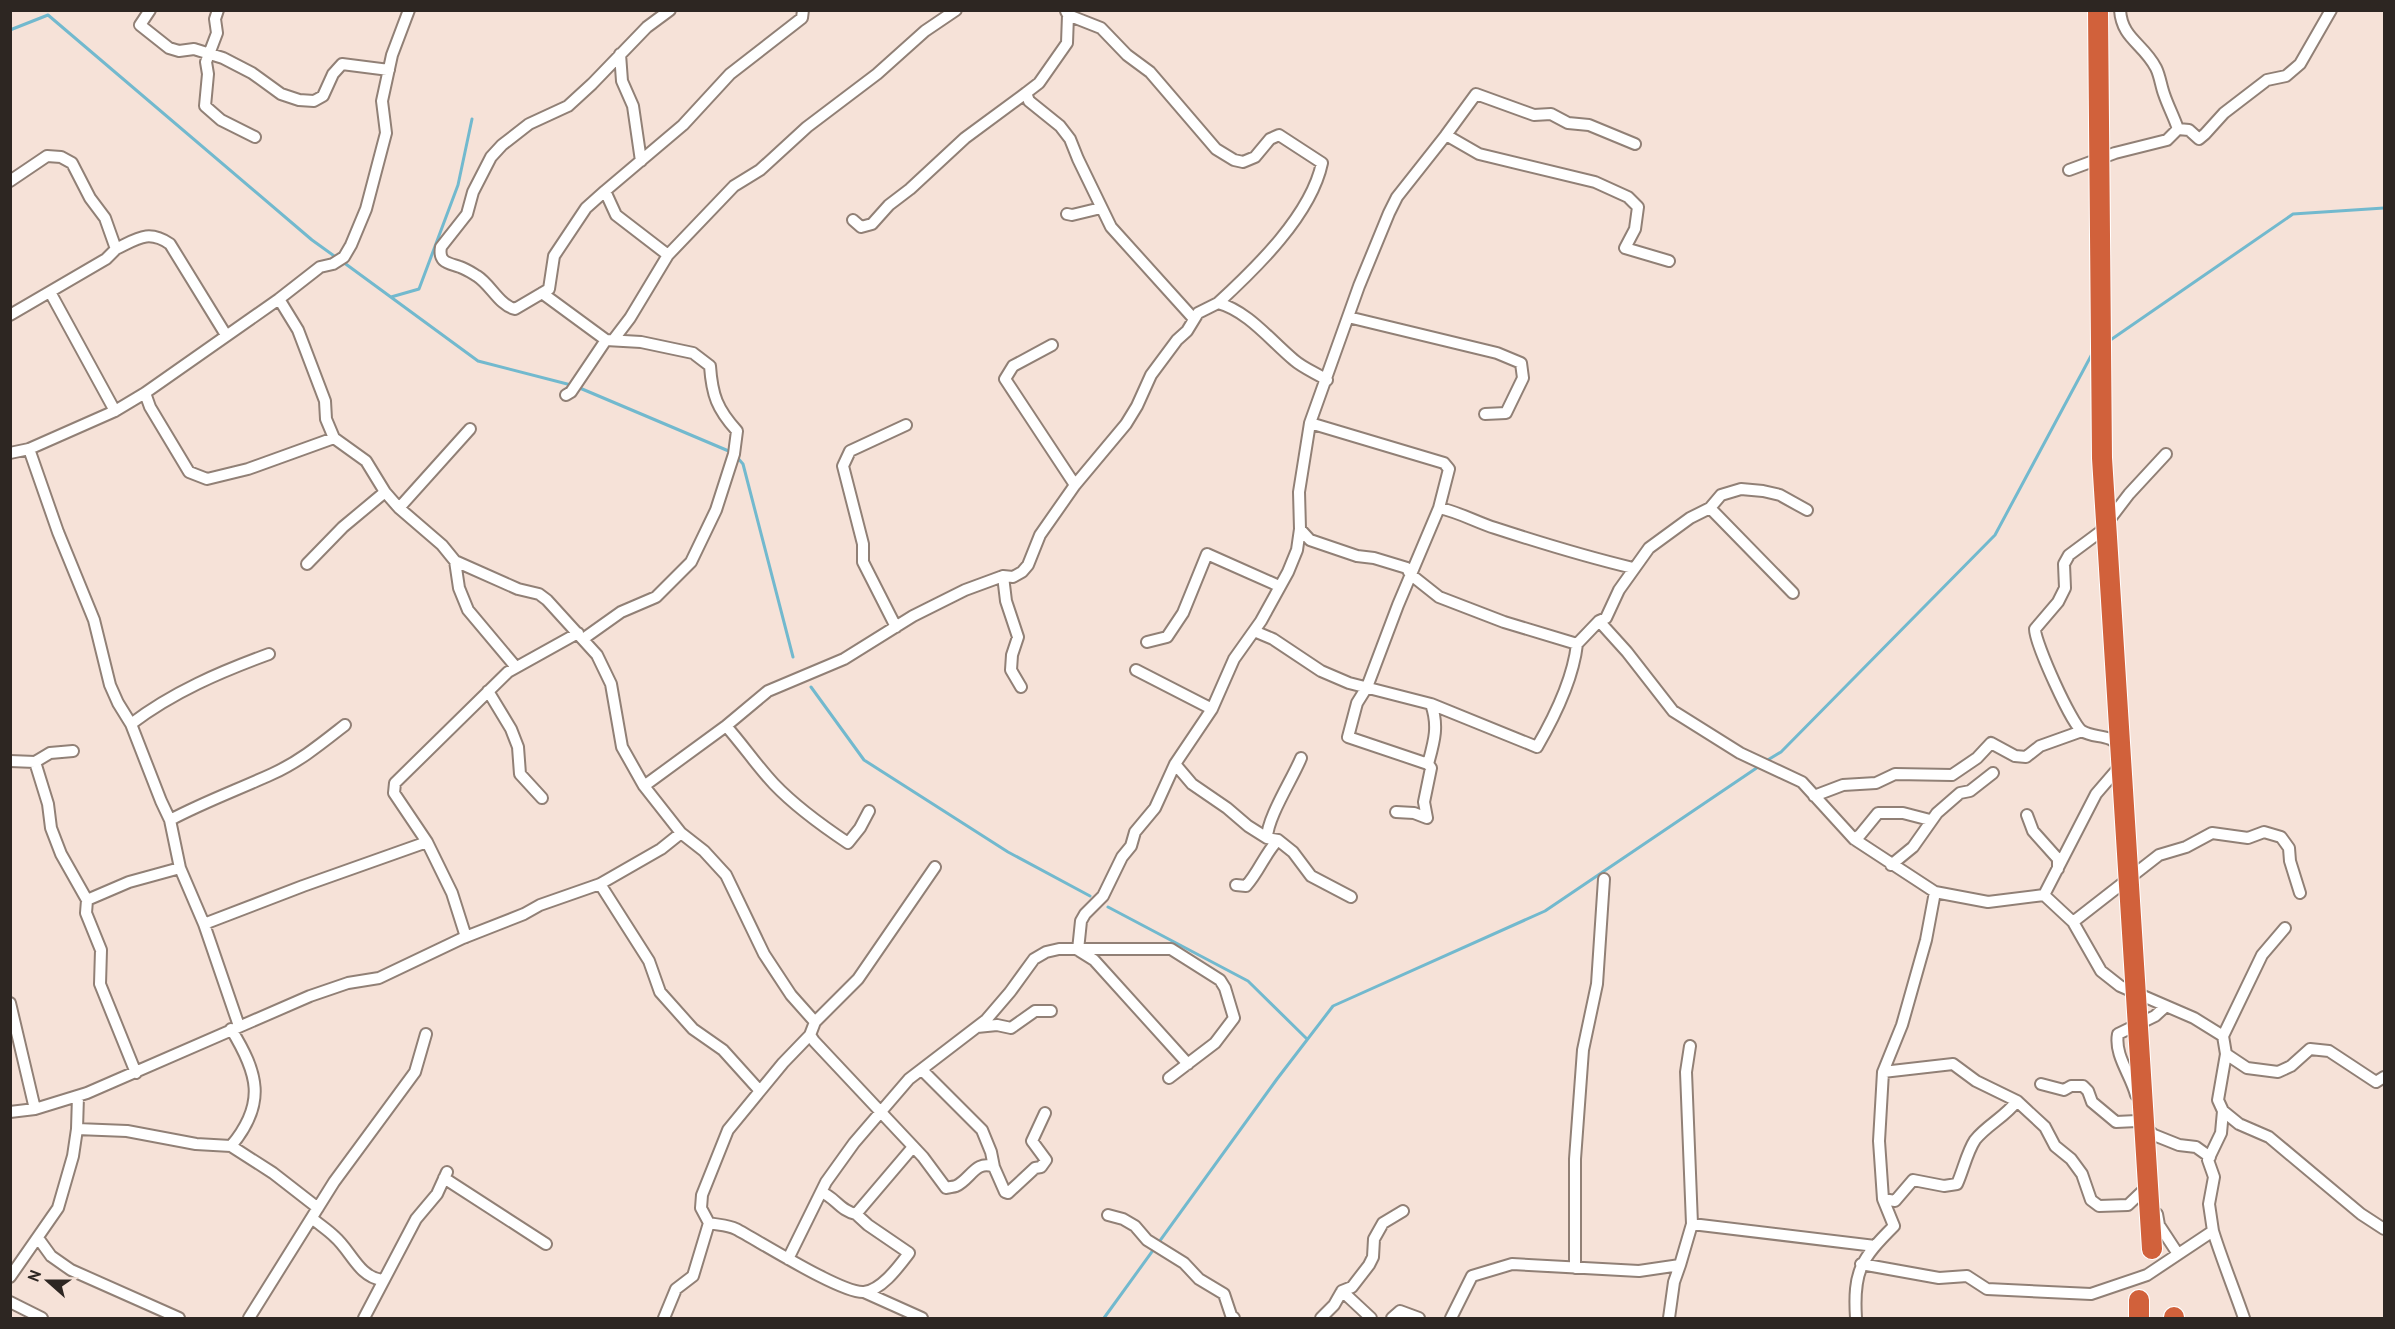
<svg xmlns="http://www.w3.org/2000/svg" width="2395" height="1329" viewBox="0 0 2395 1329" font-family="'PT Sans',sans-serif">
<rect width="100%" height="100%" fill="#f6e2d8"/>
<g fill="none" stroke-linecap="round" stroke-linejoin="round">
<path stroke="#72b9ce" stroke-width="3" d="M10 30 48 15 312 240 337 258
M343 262 478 361 575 386 731 452
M391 297 419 289 458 185 472 119
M2109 341 2293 214 2384 208
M736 456 743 464 793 657
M811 687 864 760 1008 852 1090 896
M1766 761 1781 752 1995 535 2092 354
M1108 907 1248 981 1307 1039
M1104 1318 1277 1079 1333 1006 1545 911 1761 765"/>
<g stroke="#918076" stroke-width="14">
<path id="street" d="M150 10 140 25 169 48 179 51 194 49 223 58 252 73 281 94 299 100 314 101 323 96 333 74 342 64 389 70
M218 10 215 19 217 33 206 62 208 74 205 106 221 120 255 137
M409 10 392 55 382 101 386 133 366 209 351 245 344 257 333 264 320 267 279 299 298 330 325 401 326 419 334 438 366 461 385 492 399 508 442 545 455 561 518 589 539 594 547 600 597 655 611 684 622 747 644 786 681 833 704 851 726 875 764 954 791 995 815 1022 810 1035 814 1041 923 1157 946 1188C949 1187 953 1187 956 1186 970 1180 976 1159 994 1167
M2120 10C2122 39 2143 43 2156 68 2160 76 2161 86 2164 94 2168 106 2174 117 2178 129L2189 130 2199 139 2205 134 2224 113 2267 80 2286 76 2300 64 2331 10
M1066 11 1068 15 1067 43 1039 83 1026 93 1029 101 1060 126 1070 139 1078 159 1111 227 1194 319
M1068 15 1101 28 1127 55 1150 72 1216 149 1234 160 1243 162 1255 157 1270 139 1279 135 1322 163C1311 215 1256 268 1218 303
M620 54 622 81 633 106 641 161
M1446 135 1476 94 1534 115 1551 114 1568 123 1589 125 1635 144
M2069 170 2115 153 2167 140 2178 129
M10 181 47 156 61 157 72 163 90 198 105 218 116 249 106 259 10 315
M605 191 586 208 554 256 549 289 515 309C499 305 491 285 477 276 472 273 466 269 460 267 449 263 438 263 441 247L467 214 473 192 491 157 502 145 529 124 568 106 592 84 647 27 670 10
M1067 214 1072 215 1101 208
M853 220 861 227 872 224 889 205 910 189 965 138 1026 93
M116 249C137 239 148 229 170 244L226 335
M668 255 616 215 605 191 683 125 730 74 802 18 803 10
M50 292 115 411
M542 293 606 340
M1348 317 1497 353 1521 363 1523 378 1506 413 1485 414
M614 339 630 318 668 255 734 186 760 170 807 127 877 74 925 31 956 10
M1052 345 1013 366 1005 379 1075 485
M145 393 150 407 189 472 207 479 248 469 334 438
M566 395 571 392 606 340 641 342 693 353 710 366C712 395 717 409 737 431L734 454 716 510 691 562 656 597 621 612 583 639
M1310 423 1444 463 1449 469 1439 508 1398 605 1367 687 1357 703 1348 737 1428 764C1434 742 1439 726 1431 704
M29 449 58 532 94 620 110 685 118 703 131 724C173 692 220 672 269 654
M10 453 29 449 115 411 145 393 279 299
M399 508 470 429
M1439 508C1459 512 1476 522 1495 528 1541 543 1587 557 1633 568
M1710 508 1793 593
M1807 510 1780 495 1763 491 1741 489 1721 495 1710 508 1690 518 1649 548 1619 590 1606 618 1599 621 1627 652 1673 711 1740 753 1802 782 1854 839 1935 892 1988 902 2044 895 2073 922 2101 971 2120 986 2194 1018 2223 1036 2226 1054 2218 1100 2223 1111
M1300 529 1310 540 1357 556 1374 558 1407 568 1410 574 1439 597 1504 622 1577 644 1599 621
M455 561 459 588 468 610 515 666
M307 564 343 527 385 492
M1003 576 1006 601 1018 637 1012 655 1011 670 1021 687
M896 627 863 562V544L843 466 850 451 906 425
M1254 631 1273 639 1321 671 1349 683 1431 704 1537 747C1555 716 1573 680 1577 644
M1147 642 1167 637 1183 613 1207 554 1279 586
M1136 670 1212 709
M488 691 511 729 518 747 520 774 542 798
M131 724 161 801 170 820 180 868 204 924 239 1026
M726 726C743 745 757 766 774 784 794 805 824 827 848 843L860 828 869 811
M2121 747C2109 733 2095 739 2082 731 2072 725 2035 643 2035 629L2058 602 2065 588 2064 564 2069 555 2100 532 2129 494 2166 454
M10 761 35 762 50 753 73 751
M35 762 48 804 51 828 61 854 87 900 86 913 101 950 100 984 136 1073
M1175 764 1192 784 1227 808 1248 826 1267 838 1278 840 1293 852 1311 876 1351 897
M644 786 726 726 768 691 844 659 913 616 965 590 1003 576 1013 577 1022 572 1028 565 1040 535 1075 485 1126 424 1137 406 1151 375 1177 340 1187 331 1198 313 1218 303C1248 311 1271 341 1294 360 1303 368 1316 373 1327 380
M1814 796 1843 785 1876 783 1895 774 1952 775 1977 758 1991 743 2015 756 2026 757 2040 746 2082 731
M1396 812 1414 813 1427 818 1424 802 1431 768 1428 764
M2027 815 2033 831 2058 859V869
M170 820C204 802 237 790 272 774 299 762 322 743 345 725
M1267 838C1267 818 1293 778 1301 758
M1854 839 1860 835 1878 813H1903L1930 820
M427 842 394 793 395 783 508 672 578 633
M1891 865 1913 847 1937 813 1960 793 1970 791 1993 773
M600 884 649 961 660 992 693 1029 723 1050 760 1091
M1236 885 1246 886C1259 872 1265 853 1278 840
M2044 895 2096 794 2121 765
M87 900 129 882 180 868
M2073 922 2159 855 2186 847 2212 833 2248 838 2264 832 2281 837 2289 848 2290 861 2300 893
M204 924 303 886 427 842 452 893 466 937
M1078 950 1081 921 1085 914 1103 896 1122 857 1131 846 1135 832 1155 808 1175 764 1212 709 1234 659 1261 621 1288 572 1297 550 1300 529 1299 492 1310 423 1359 286 1389 213 1397 197 1446 135 1479 154 1595 182 1628 197 1638 207 1635 229 1625 248 1669 261
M1078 950 1094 960 1188 1064
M10 1003 35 1109
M815 1022 858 979 935 867
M977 1027 997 1025 1011 1028 1035 1011H1051
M2223 1036 2262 955 2285 928
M1690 1046 1686 1072 1692 1224
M2226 1054 2247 1068 2278 1072 2291 1066 2310 1049 2329 1051 2376 1082 2384 1077
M922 1070 982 1130 991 1152 994 1167 1005 1192 1008 1193 1035 1168 1041 1167 1046 1160 1032 1141 1045 1113
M1883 1072 1953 1064 1976 1081 2017 1101C2005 1117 1987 1125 1975 1140 1967 1152 1963 1171 1957 1184L1944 1186 1913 1180 1895 1201 1883 1199
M2041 1084 2064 1090 2071 1086H2083L2088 1091 2092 1102 2116 1122 2137 1121 2141 1119
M2136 1095C2131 1075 2114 1055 2118 1034L2155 1016 2166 1006
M2017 1101 2045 1127 2055 1146 2071 1159 2082 1174 2091 1200 2099 1206 2128 1205 2149 1185
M10 1112 35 1109 87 1093 310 996 348 983 379 978 463 938 524 914 540 905 600 884 661 849 681 833
M2144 1127 2154 1135 2179 1145 2196 1147 2210 1157
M77 1129 127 1131 196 1144 231 1146 273 1173 318 1208
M231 1146C267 1103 258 1073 231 1029
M444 1178 546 1244
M821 1192C835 1197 840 1211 856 1214
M2157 1214 2159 1225 2178 1254
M1108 1215 1123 1219 1135 1226 1147 1240 1184 1263 1199 1279 1224 1294 1231 1315 1234 1318
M313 1219C320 1225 328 1230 335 1237 351 1251 359 1277 382 1280
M709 1223C718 1225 728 1225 736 1229 759 1241 842 1294 864 1292 882 1290 899 1266 909 1253L868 1225 856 1214 913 1147
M2213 1231 2209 1204 2214 1177 2208 1160 2221 1133 2223 1111 2239 1124 2269 1137 2361 1214 2384 1229
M38 1238 51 1256 71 1270 179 1318
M788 1259 826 1182 854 1143 909 1079 986 1020 1010 992 1034 959 1046 952 1059 949H1171L1220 980 1225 988 1234 1018 1215 1043 1169 1078
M1861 1264 1939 1278 1967 1276 1987 1289 2091 1294 2147 1275 2213 1231C2222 1260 2234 1289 2244 1318
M1575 1268V1159L1583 1050 1597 984 1604 879
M10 1277 58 1208 73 1156 77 1129 78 1096
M1342 1291 1371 1318
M864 1292 922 1318
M10 1302 42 1318
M249 1318 334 1182 415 1072 426 1034
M364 1318 416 1219 437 1194 447 1172
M664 1318 676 1289 693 1276 709 1223 701 1208 702 1195 728 1130 783 1063 810 1035
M1321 1318 1334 1305 1342 1291 1352 1287 1369 1265 1373 1257 1374 1239 1383 1223 1403 1211
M1392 1318 1400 1311 1419 1318
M1451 1318 1472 1276 1512 1264 1639 1271 1680 1265 1692 1224 1875 1246
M1669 1318 1674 1282 1680 1265
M1856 1318C1853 1271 1861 1259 1894 1226L1883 1199 1879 1141 1883 1072 1902 1025 1926 940 1935 892"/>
</g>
<g stroke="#fff" stroke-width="22">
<path id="highway" d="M2098 10 2102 458 2152 1249
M2139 1318V1300
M2174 1318V1317"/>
</g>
<use href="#street" stroke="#fff" stroke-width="10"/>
<use href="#highway" stroke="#d1613b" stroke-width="20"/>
</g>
<rect width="2395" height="1329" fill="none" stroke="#2d2622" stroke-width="24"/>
<g transform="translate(48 1281) rotate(291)" stroke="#f6e2d8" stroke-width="4.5" paint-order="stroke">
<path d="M0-4.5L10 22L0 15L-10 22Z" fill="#2d2622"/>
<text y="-9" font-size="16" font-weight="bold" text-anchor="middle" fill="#2d2622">N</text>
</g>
</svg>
